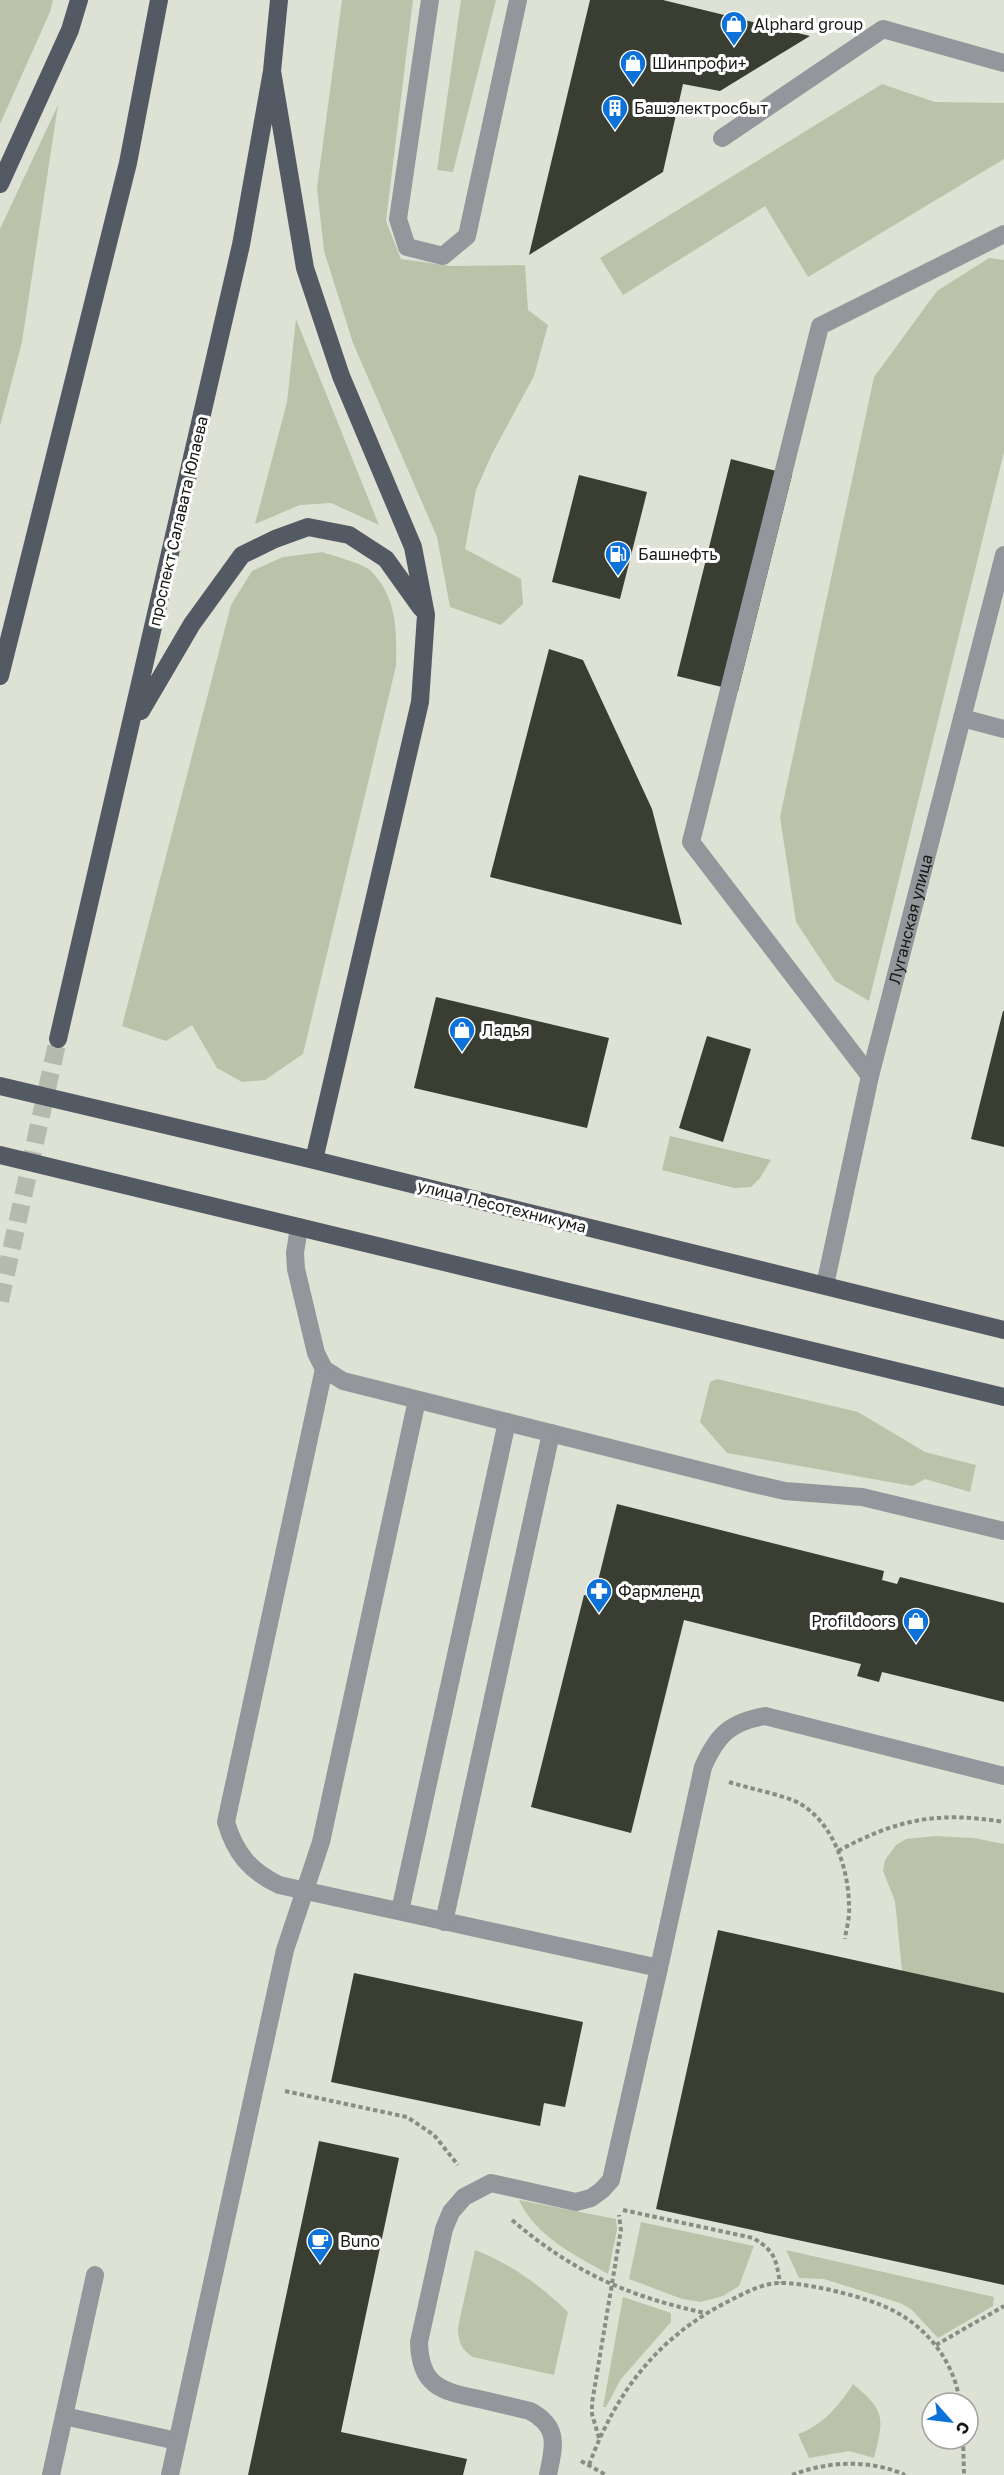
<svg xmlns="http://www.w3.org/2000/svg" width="1004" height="2475" viewBox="0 0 1004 2475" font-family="'Golos Text',sans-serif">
<rect width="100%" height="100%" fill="#dee2d4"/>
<path fill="#bbc2a9" d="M0 0H53L50 12 0 124Z
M342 0H413L386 221 401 259 451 266 525 265 528 310 548 325 534 376 492 454 476 490 465 549 521 579 523 604 501 625 450 607 437 537 353 343 324 251 317 188Z
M461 0H496L453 172 437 170Z
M882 84 935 102 1004 103V159L808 277 765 206 623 295 600 258Z
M58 105 22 342 0 426V229Z
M989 258 1004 260V452L869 1001 835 981 796 922 780 817 874 377 937 291Z
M296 319 379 525 331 503 300 505 255 524 287 402Z
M322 552C334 556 361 563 370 570 397 596 397 631 396 666L303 1054 265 1080 242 1082 217 1068 192 1025 166 1041 122 1026 231 605 252 571 283 557Z
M670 1136 771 1160 760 1178 751 1187 734 1188 662 1170Z
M717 1379 858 1412 925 1452 976 1465 970 1492 925 1479 912 1486 727 1453 700 1422 710 1382Z
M936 1836 974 1838 1004 1844V2141L902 1971 895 1901 883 1871 885 1860 896 1845 906 1839Z
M519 2200 616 2219 617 2230 608 2274C575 2255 535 2236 519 2200Z
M641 2222 754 2246 739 2286 723 2296 701 2302 682 2299 629 2279Z
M475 2250C511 2264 540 2285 568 2312L554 2375 473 2357C461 2350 458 2341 458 2327Z
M786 2250 994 2297 993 2306 938 2338 911 2309 900 2303 824 2279 799 2278Z
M623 2297 671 2313V2322L621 2379 606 2407H603Z
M853 2384C886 2411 884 2418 874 2458L849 2451 809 2458 798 2434C823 2425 839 2406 853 2384Z"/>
<path fill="#3a3d32" d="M590 0H663L810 36 720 91 683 84 663 172 529 255Z
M731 459 792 475 738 691 677 676Z
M579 475 647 492 620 599 552 582Z
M549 649 583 660 652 809 682 925 490 877Z
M436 997 609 1038 587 1128 414 1088Z
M1003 1011H1004V1147L971 1139Z
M707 1036 751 1049 723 1142 679 1128Z
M617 1504 884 1571 882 1580 897 1584 900 1577 1004 1603V1702L882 1672 879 1682 857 1676 861 1664 684 1620 631 1833 531 1807 584 1595 594 1597Z
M718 1930 1004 1993V2285L656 2209Z
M354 1973 583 2022 565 2107 544 2103 540 2126 331 2082Z
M319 2141 399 2158 341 2432 467 2459 463 2475H248Z"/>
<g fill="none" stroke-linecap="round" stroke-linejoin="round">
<path stroke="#b6baae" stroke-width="18" stroke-dasharray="18 9" stroke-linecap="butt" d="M0 1301 58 1039"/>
<path stroke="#8a8d83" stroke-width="4" stroke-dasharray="4.5 3" stroke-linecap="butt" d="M729 1782C747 1788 784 1795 799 1803 834 1823 849 1870 849 1907 850 1918 846 1929 845 1939
M838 1851C898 1819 937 1811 1004 1822
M285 2091 407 2117 434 2135 458 2165
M623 2210 753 2238C775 2251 776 2259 780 2283
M512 2220C573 2272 627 2296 705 2313
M936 2345 1004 2306
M599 2438 592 2414V2403L621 2230 619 2215
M963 2439 964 2475
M581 2461 606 2475
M589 2465C616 2392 657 2338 727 2302 743 2294 760 2284 778 2283 803 2282 857 2295 881 2305 922 2321 954 2358 960 2403
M792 2475C828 2461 870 2459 905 2475"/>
<g stroke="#93969b" stroke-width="18">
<path d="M430 0 398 219 407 247 443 256 467 236 518 0"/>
<path d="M722 138 883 29 1004 63"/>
<path d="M962 718 1004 729"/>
<path d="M870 1076 691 842 820 326 1004 234"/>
<path d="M299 1227 295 1253 296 1269 316 1353 324 1369 343 1381 754 1484 785 1491 862 1497 1004 1531"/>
<path id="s1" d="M825 1285 870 1076 1004 555"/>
<path d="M324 1369 226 1822C235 1853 250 1871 279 1885L659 1968 611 2180 602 2190 591 2198 576 2202 491 2183 464 2197 451 2212 444 2229 419 2342C420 2387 442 2391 479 2399 496 2403 513 2407 530 2411 560 2427 554 2446 548 2475"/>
<path d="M400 1911 507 1422"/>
<path d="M444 1922 551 1433"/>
<path d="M659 1968 703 1767C717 1735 730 1722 765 1716L1004 1776"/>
<path d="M95 2275 64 2416 177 2441"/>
<path d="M51 2475 64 2416"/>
<path d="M170 2475 285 1950 321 1842 417 1400"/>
</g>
<path stroke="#545a63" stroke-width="18" d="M272 71 305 268 341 376 413 547 426 615 420 702 314 1160
M0 184 70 30 79 0
M0 676 128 163 159 0
M141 711 192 624 242 555 275 539 308 527 349 535 386 559 421 608
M58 1039 241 245 272 71 279 0
M0 1086 314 1160 1004 1330
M0 1155 1004 1397"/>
</g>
<defs>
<g id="shop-pin" transform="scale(1.35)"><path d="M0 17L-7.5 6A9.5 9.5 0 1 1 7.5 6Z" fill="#0c71d9" stroke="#fff"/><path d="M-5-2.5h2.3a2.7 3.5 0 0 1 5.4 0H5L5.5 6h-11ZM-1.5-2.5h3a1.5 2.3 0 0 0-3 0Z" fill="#fff"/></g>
<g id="building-pin" transform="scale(1.35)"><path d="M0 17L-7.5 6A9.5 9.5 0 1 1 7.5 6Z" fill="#0c71d9" stroke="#fff"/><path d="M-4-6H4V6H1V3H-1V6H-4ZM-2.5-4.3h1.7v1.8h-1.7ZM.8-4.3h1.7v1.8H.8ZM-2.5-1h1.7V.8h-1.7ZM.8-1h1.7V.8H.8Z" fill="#fff"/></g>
<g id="fuel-pin" transform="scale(1.35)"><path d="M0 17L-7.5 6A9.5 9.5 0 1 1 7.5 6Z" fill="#0c71d9" stroke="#fff"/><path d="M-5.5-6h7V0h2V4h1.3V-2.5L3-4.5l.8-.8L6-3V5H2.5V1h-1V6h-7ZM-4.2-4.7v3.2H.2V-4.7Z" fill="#fff"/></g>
<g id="pharmacy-pin" transform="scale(1.35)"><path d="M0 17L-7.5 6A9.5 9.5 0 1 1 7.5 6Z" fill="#0c71d9" stroke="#fff"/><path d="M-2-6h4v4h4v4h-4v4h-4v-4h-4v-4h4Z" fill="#fff"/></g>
<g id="cafe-pin" transform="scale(1.35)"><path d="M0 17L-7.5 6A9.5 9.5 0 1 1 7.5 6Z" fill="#0c71d9" stroke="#fff"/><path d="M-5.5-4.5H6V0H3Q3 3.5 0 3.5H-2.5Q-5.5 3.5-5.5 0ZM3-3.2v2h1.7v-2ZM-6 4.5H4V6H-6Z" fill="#fff"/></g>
</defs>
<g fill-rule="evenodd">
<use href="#shop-pin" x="734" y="24"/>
<use href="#shop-pin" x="633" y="63"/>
<use href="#building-pin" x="615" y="108"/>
<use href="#fuel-pin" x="618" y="554"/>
<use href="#shop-pin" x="462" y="1030"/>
<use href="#pharmacy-pin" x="599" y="1591"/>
<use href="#shop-pin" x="916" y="1621"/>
<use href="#cafe-pin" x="320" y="2241"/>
</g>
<g text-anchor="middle" stroke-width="6" stroke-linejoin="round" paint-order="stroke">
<g font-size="16" fill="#171814" stroke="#fff" text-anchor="start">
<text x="754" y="30">Alphard group</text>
<text x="652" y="69">Шинпрофи+</text>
<text x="634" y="114">Башэлектросбыт</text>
<text x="638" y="560">Башнефть</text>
<text x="482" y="1036">Ладья</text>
<text x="618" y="1597">Фармленд</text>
<text x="896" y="1627" text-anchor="end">Profildoors</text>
<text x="340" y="2247">Buno</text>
</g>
<g font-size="16" fill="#171814" stroke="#fff">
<text transform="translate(178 521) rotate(-77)" y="6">проспект Салавата Юлаева</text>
<text dy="6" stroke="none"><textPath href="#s1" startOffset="376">Луганская улица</textPath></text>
<text transform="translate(502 1206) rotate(14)" y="6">улица Лесотехникума</text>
</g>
</g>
<g transform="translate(950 2421) rotate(118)"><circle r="28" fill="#ffffff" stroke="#a2a3a1" stroke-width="1.5"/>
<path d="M0-4.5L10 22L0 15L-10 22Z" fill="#0c71d9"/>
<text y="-9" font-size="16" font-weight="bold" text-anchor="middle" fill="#171814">С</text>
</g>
</svg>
